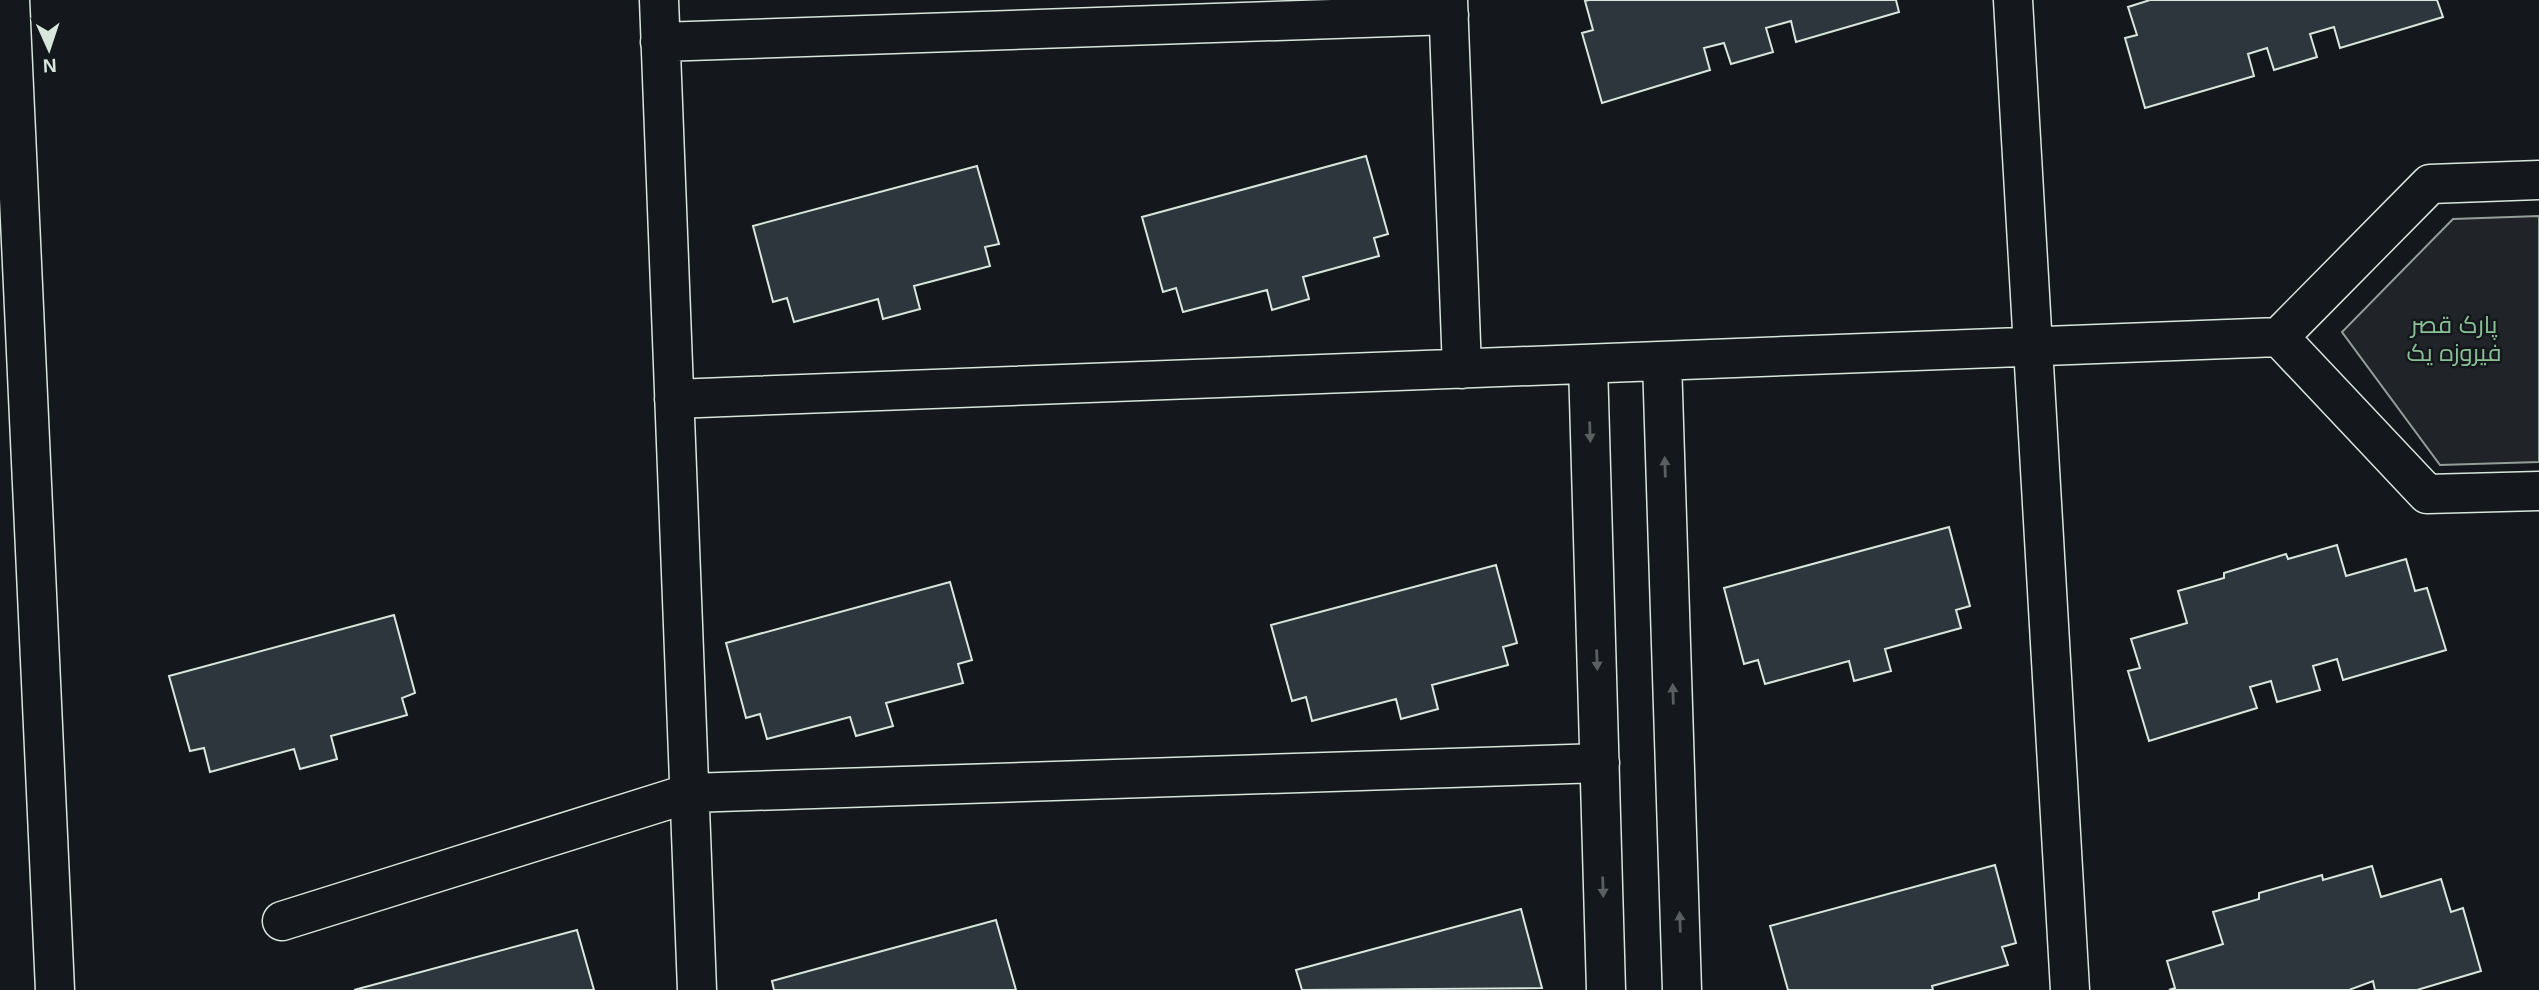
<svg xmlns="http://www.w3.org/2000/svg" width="2539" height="990" viewBox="0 0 2539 990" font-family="Helvetica,Cairo,sans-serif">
<rect width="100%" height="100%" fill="#14181c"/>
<path fill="#202428" stroke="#939e99" stroke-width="2" d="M2539 216V462L2440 465 2342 332 2453 219Z"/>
<path fill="#2c363c" stroke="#d8e6dc" stroke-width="2" d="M1896 0 1899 12 1796 42 1791 21 1766 28 1773 52 1731 64 1724 43 1704 48 1710 70 1602 103 1582 33 1593 30 1585 1 1589 0Z
M2150 0H2437L2443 17 2340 48 2334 27 2310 34 2317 57 2274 70 2267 48 2248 54 2254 76 2145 108 2125 38 2137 35 2128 7Z
M1366 156 1388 234 1374 238 1379 256 1303 277 1309 299 1272 310 1267 290 1183 312 1176 288 1163 292 1142 217Z
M977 166 999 244 985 247 990 266 914 286 920 309 883 319 878 299 794 322 787 298 773 302 753 226Z
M1949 527 1970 606 1956 610 1961 628 1885 649 1891 671 1854 681 1849 661 1765 684 1758 660 1744 664 1724 588Z
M2337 545 2346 576 2406 559 2415 591 2427 588 2446 650 2343 680 2337 659 2313 666 2320 690 2277 702 2271 681 2250 687 2257 708 2149 741 2128 671 2140 668 2131 639 2187 623 2178 591 2224 578V573L2286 554 2288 559Z
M1496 565 1517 643 1503 647 1508 665 1432 685 1438 709 1401 719 1396 699 1312 721 1306 697 1292 701 1271 625Z
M950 582 972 660 958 664 963 683 886 703 893 726 856 736 850 717 767 739 760 714 746 718 726 643Z
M394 615 415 693 402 698 407 715 331 736 337 759 300 769 294 749 210 772 204 748 190 751 169 676Z
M1995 865 2016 943 2002 947 2008 965 1932 986 1933 990H1788L1770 926Z
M2372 866 2381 897 2441 879 2451 912 2463 908 2481 971 2417 990H2375L2373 981 2349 990H2169L2175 988 2167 961 2223 944 2213 912 2259 899V893L2322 875 2323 880Z
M1521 909 1542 988 1302 990 1296 970Z
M996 920 1016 990H774L772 981Z
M577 930 594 990H354Z"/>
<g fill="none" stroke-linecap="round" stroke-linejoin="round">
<g stroke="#d8e6dc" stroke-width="41">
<path id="minor" d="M10 0 55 990
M659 0 697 990
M1448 0 1462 369
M2013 0 2070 990
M660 42 1449 15
M2279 337 2427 494 2539 491
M1662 361 1682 990
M1588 364 1606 990
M674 399 2279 337 2430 184 2539 180
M282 921 690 793 1600 763"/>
</g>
<use href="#minor" stroke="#14181c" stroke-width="38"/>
</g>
<defs><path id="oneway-solid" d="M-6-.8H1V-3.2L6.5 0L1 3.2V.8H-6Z" transform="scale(1.75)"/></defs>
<g fill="#59605f">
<use href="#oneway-solid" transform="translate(1590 432) rotate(88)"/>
<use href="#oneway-solid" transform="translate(1665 467) rotate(-92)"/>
<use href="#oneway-solid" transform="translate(1597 660) rotate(88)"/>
<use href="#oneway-solid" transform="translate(1673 694) rotate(-92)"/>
<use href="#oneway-solid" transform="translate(1603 887) rotate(88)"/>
<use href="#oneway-solid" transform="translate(1680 922) rotate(-92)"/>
</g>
<g text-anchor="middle" stroke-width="5" stroke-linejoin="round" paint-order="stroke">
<g font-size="24" fill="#8ac095" stroke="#14181c">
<text x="2454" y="333">پارک قصر<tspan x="2454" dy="28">فیروزه یک</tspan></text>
</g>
</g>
<g transform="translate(49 49) rotate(177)" stroke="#14181c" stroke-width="5" paint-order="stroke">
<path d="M0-5L12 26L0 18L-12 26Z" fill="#d8e6dc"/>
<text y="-10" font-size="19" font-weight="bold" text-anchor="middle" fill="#d8e6dc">N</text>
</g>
</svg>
